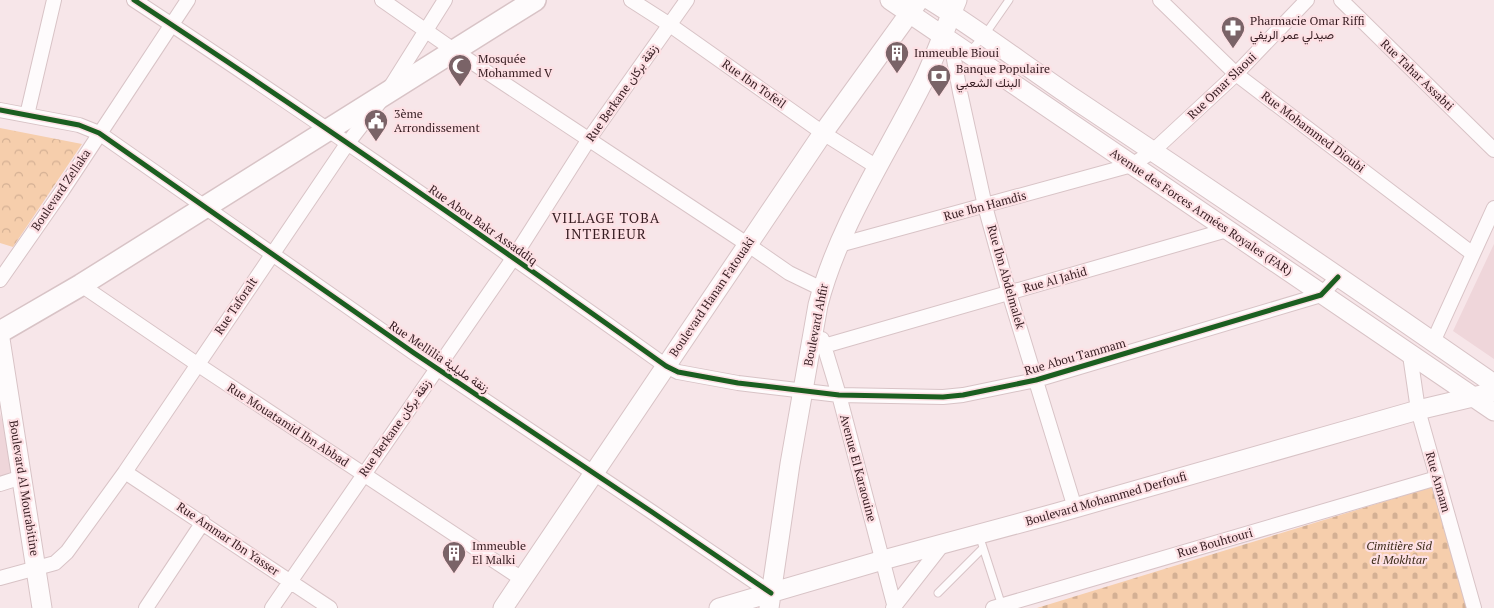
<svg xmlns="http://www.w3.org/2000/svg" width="1494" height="608" viewBox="0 0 1494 608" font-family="'PT Serif',Vazirmatn,serif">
<defs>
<pattern id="cemetery-stones" width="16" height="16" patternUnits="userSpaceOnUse" patternTransform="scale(1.25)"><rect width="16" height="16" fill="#f6ceac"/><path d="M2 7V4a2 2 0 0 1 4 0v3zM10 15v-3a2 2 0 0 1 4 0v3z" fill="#d4b094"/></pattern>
<pattern id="park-crowns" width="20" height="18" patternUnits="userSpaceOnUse" patternTransform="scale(1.25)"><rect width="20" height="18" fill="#f6ceac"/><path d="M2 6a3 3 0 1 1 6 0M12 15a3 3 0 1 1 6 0" fill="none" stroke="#d4b094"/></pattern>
</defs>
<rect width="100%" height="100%" fill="#f7e6e9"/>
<path fill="#efd6da" d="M1494 244V359L1453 331Z
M0 413 17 475 0 480Z"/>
<path fill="url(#cemetery-stones)" d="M1438 485 1474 608H1037Z"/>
<path fill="url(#park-crowns)" d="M0 128 82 144 13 247 0 243Z"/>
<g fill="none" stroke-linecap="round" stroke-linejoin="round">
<g stroke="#d8c3c6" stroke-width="9">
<path id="lane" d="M969 52 984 36 1009 0
M979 535 1002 606
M938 593 983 548"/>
</g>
<g stroke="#d8c3c6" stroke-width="16">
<path id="street" d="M134 0C314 118 491 241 666 366L678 372 738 383 839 395 943 397 963 395 1036 380 1321 295 1338 277
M382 0 455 51 747 244 789 273 822 289
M631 0 670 25 823 133 877 167
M1160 0 1236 74 1473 254
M1341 0 1494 150
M951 43 960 92 985 206 1009 293 1075 508
M0 110 79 125 99 133 414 353 652 512 771 593
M27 115 54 0
M839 245 1132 165 1153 151 1236 74 1307 0
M0 280 62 191 188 0
M81 285 197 364 522 579
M822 339 839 395 895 608
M1433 342 1494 208
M824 346 1227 230
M1410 355 1418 410 1474 608
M125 472 330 608
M0 484 22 477
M0 578 55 563 67 552 125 472 347 144 386 94 445 0
M146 608 203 522
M272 608 514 257 589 139 687 0
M893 608 943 544
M993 608 1437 478"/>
</g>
<g stroke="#d8c3c6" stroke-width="21">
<path id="secondary" d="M890 0 1494 411
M930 0C980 31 1027 67 1076 100 1216 193 1356 288 1494 384
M0 339 42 608
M503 608 823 133 919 0
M719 608 883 560 1057 513 1418 410 1494 392
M769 608 790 464 818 305C839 224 888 153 925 78 937 52 946 26 957 0"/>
</g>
<g stroke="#d8c3c6" stroke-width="24">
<path id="primary" d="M0 332 81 285 535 0"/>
</g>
<use href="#lane" stroke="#fefbfc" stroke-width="7"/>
<use href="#street" stroke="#fefbfc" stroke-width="14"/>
<use href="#secondary" stroke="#fefbfc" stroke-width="19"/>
<use href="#primary" stroke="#fefbfc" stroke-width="21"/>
<g stroke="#fde0e4" stroke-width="8">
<path id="cycleway" d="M134 0C314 118 491 241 666 366L678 372 738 383 839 395 943 397 963 395 1036 380 1321 295 1338 277
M0 110 79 125 99 133 414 353 652 512 771 593"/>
</g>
<use href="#cycleway" stroke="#1b5e20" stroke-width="5"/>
</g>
<defs>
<g id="pharmacy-pin" transform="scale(1.25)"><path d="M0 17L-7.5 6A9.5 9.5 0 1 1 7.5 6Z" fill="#7a6367" stroke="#fde0e4"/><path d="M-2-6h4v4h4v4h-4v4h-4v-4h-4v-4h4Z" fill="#fff"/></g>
<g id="building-pin" transform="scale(1.25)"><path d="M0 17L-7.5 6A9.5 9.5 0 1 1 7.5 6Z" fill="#7a6367" stroke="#fde0e4"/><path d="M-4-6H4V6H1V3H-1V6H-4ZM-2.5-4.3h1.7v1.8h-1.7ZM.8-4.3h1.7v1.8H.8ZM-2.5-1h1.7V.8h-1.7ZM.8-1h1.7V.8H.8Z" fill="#fff"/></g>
<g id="mosque-pin" transform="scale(1.25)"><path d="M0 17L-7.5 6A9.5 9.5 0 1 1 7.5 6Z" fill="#7a6367" stroke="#fde0e4"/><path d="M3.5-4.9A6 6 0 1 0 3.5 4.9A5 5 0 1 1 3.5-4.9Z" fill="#fff"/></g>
<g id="bank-pin" transform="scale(1.25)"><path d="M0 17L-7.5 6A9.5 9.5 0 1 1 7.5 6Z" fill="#7a6367" stroke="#fde0e4"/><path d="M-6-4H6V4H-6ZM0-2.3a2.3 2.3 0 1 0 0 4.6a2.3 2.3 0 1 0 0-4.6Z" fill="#fff"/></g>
<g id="civic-pin" transform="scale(1.25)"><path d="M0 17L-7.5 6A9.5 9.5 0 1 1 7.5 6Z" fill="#7a6367" stroke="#fde0e4"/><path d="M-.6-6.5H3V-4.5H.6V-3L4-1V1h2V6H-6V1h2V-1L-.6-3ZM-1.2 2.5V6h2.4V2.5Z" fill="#fff"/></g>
</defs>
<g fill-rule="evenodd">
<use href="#pharmacy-pin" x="1233" y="28"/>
<use href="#building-pin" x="897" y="53"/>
<use href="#mosque-pin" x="460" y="66"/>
<use href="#bank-pin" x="939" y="76"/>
<use href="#civic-pin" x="376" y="121"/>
<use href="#building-pin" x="454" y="553"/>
</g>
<g text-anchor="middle" stroke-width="4.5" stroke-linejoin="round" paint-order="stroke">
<g font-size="12" fill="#361c21" stroke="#fde0e4" text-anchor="start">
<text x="1250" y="25">Pharmacie Omar Riffi<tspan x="1250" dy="14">صيدلي عمر الريفي</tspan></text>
<text x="914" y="57">Immeuble Bioui</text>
<text x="478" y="63">Mosquée<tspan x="478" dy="14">Mohammed V</tspan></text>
<text x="956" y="73">Banque Populaire<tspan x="956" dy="14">البنك الشعبي</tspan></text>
<text x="394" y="118">3ème<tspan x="394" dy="14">Arrondissement</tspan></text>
<text x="472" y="550">Immeuble<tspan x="472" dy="14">El Malki</tspan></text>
</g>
<g font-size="12" fill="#361c21" stroke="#fde0e4">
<text transform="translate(1417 75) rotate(44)" y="4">Rue Tahar Assabti</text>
<text transform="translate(754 84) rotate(35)" y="4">Rue Ibn Tofeil</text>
<text transform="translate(1222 86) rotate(-44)" y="4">Rue Omar Slaoui</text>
<text transform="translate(622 93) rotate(-55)" y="4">Rue Berkane زنقة بركان</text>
<text transform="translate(1313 132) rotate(37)" y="4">Rue Mohammed Dioubi</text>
<text transform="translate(61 190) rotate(-56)" y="4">Boulevard Zellaka</text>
<text transform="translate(985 206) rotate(-15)" y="4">Rue Ibn Hamdis</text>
<text transform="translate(1201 212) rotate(34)" y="4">Avenue des Forces Armées Royales (FAR)</text>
<text transform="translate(483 225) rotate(35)" y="4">Rue Abou Bakr Assaddiq</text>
<text transform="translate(1006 277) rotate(74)" y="4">Rue Ibn Abdelmalek</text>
<text transform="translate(1055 280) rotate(-16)" y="4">Rue Al Jahid</text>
<text transform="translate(712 297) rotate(-56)" y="4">Boulevard Hanan Fatouaki</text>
<text transform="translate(236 306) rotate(-56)" y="4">Rue Taforalt</text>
<text transform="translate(816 325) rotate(-79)" y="4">Boulevard Ahfir</text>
<text transform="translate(439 357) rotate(34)" y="4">Rue Mellilia زنقة مليلية</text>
<text transform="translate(1075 357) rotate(-16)" y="4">Rue Abou Tammam</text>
<text transform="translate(288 425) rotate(33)" y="4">Rue Mouatamid Ibn Abbad</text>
<text transform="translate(395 428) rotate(-55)" y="4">Rue Berkane زنقة بركان</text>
<text transform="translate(858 468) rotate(75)" y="4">Avenue El Karaouine</text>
<text transform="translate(1438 482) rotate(74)" y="4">Rue Annam</text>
<text transform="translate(24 488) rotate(81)" y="4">Boulevard Al Mourabitine</text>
<text transform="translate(1106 499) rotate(-16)" y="4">Boulevard Mohammed Derfoufi</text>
<text transform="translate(228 539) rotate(34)" y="4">Rue Ammar Ibn Yasser</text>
<text transform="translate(1215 543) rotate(-16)" y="4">Rue Bouhtouri</text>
</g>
<g font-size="12" font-style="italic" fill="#3b2a18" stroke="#fde0e4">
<text x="1399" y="550">Cimitière Sid<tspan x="1399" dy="14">el Mokhtar</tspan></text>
</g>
<g font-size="14" letter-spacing="1" fill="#361c21" stroke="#fde0e4">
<text x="606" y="223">VILLAGE TOBA<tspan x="606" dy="16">INTERIEUR</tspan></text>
</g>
</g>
</svg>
